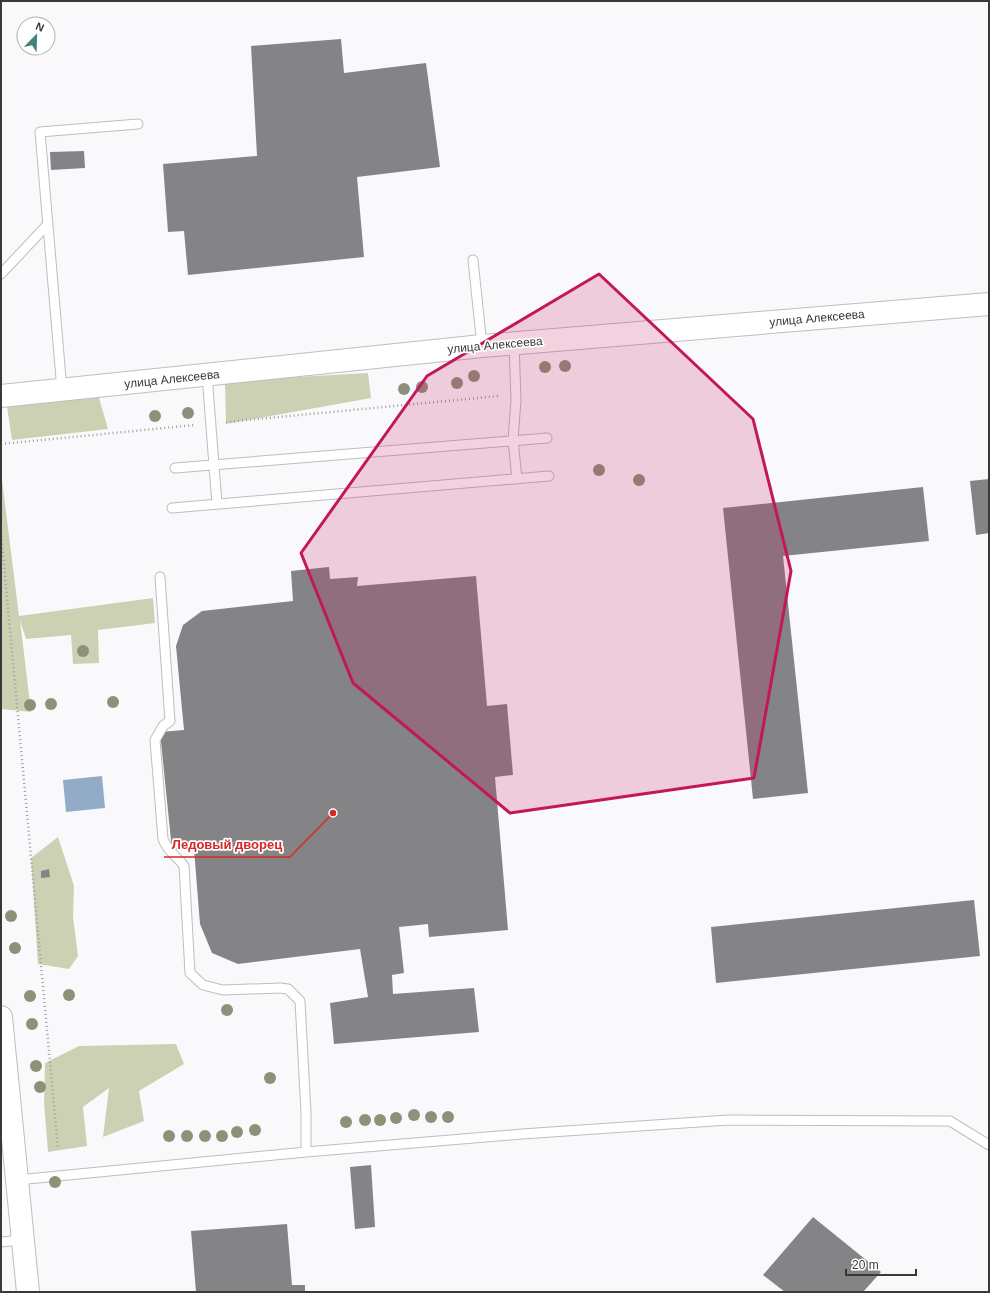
<svg xmlns="http://www.w3.org/2000/svg" width="990" height="1293" viewBox="0 0 990 1293" font-family="Helvetica,sans-serif">
<rect width="100%" height="100%" fill="#f9f9fc"/>
<path fill="#cdd1b3" d="M368 373 371 398 226 424 225 381Z
M99 398 108 429 12 440 6 400Z
M1 472 19 616 153 598 155 623 98 630 99 663 73 664 71 635 26 639 20 620 31 712 1 709Z
M58 837 74 886 73 917 78 956 69 969 38 964 31 858Z
M176 1044 184 1064 139 1091 144 1121 103 1137 109 1088 83 1107 87 1146 48 1152 44 1103 45 1063 79 1046Z"/>
<path fill="#92acc7" d="M102 776 105 808 66 812 63 780Z"/>
<path fill="#848487" d="M341 39 344 73 426 63 440 167 357 177 364 257 188 275 184 231 168 232 163 164 257 156 251 46Z
M84 151 85 168 51 170 50 152Z
M989 479V533L976 535 970 481Z
M923 487 929 541 783 556 808 793 753 799 723 508Z
M329 567 330 579 358 577 357 586 476 576 487 706 507 704 513 775 495 777 508 930 429 937 428 924 399 927 404 973 392 975 393 994 474 988 479 1032 334 1044 330 1003 368 997 360 949 238 964 212 953 200 924 194 849 172 850 160 732 184 730 176 646 183 625 202 611 293 601 291 571Z
M49 869 50 877 41 878V871Z
M974 900 980 956 716 983 711 927Z
M371 1165 375 1227 355 1229 350 1167Z
M813 1217 881 1272 863 1292H785L763 1275Z
M287 1224 292 1285H305V1292H196L191 1231Z"/>
<g fill="none" stroke-linecap="round" stroke-linejoin="round">
<g stroke="#bebec1" stroke-width="11">
<path id="lane" d="M473 260 482 346
M1 274 48 224
M514 343 516 400 513 440 517 479
M207 375 217 504
M62 390 40 132 138 124
M175 468 547 438
M172 508 549 476
M160 577 170 721 163 726 155 740 163 839C167 851 177 856 184 866L190 973 203 985 223 990 280 988 288 989 300 1001 306 1113V1152
M17 1180 306 1152 522 1134 728 1120 950 1121 989 1145
M1 1242 23 1240"/>
</g>
<g stroke="#bebec1" stroke-width="24">
<path id="secondary" d="M1 396 482 346 989 304
M1 1017 28 1292"/>
</g>
<path stroke="#9e9ea0" stroke-width="2.5" stroke-dasharray="1 3" stroke-linecap="butt" d="M226 422 499 396
M1 444 195 425
M1 532 58 1149"/>
<use href="#lane" stroke="#fff" stroke-width="9"/>
<use href="#secondary" stroke="#fff" stroke-width="22"/>
</g>
<g fill="#8e907a">
<circle cx="565" cy="366" r="6"/>
<circle cx="545" cy="367" r="6"/>
<circle cx="474" cy="376" r="6"/>
<circle cx="457" cy="383" r="6"/>
<circle cx="422" cy="387" r="6"/>
<circle cx="404" cy="389" r="6"/>
<circle cx="188" cy="413" r="6"/>
<circle cx="155" cy="416" r="6"/>
<circle cx="599" cy="470" r="6"/>
<circle cx="639" cy="480" r="6"/>
<circle cx="83" cy="651" r="6"/>
<circle cx="113" cy="702" r="6"/>
<circle cx="51" cy="704" r="6"/>
<circle cx="30" cy="705" r="6"/>
<circle cx="11" cy="916" r="6"/>
<circle cx="15" cy="948" r="6"/>
<circle cx="69" cy="995" r="6"/>
<circle cx="30" cy="996" r="6"/>
<circle cx="227" cy="1010" r="6"/>
<circle cx="32" cy="1024" r="6"/>
<circle cx="36" cy="1066" r="6"/>
<circle cx="270" cy="1078" r="6"/>
<circle cx="40" cy="1087" r="6"/>
<circle cx="414" cy="1115" r="6"/>
<circle cx="431" cy="1117" r="6"/>
<circle cx="448" cy="1117" r="6"/>
<circle cx="396" cy="1118" r="6"/>
<circle cx="365" cy="1120" r="6"/>
<circle cx="380" cy="1120" r="6"/>
<circle cx="346" cy="1122" r="6"/>
<circle cx="255" cy="1130" r="6"/>
<circle cx="237" cy="1132" r="6"/>
<circle cx="169" cy="1136" r="6"/>
<circle cx="187" cy="1136" r="6"/>
<circle cx="205" cy="1136" r="6"/>
<circle cx="222" cy="1136" r="6"/>
<circle cx="55" cy="1182" r="6"/>
</g>
<path fill="#c2185b" fill-opacity="0.2" stroke="#c2185b" stroke-width="3" stroke-linejoin="round" d="M599 274 753 419 791 571 754 778 510 813 353 683 301 553 427 376Z"/>
<g text-anchor="middle" stroke-width="3.5" stroke-linejoin="round" paint-order="stroke">
<g font-size="12" fill="#39393a" stroke="#fff">
<text transform="translate(817 318) rotate(-5)" y="4">улица Алексеева</text>
<text transform="translate(495 345) rotate(-5)" y="4">улица Алексеева</text>
<text transform="translate(172 379) rotate(-6)" y="4">улица Алексеева</text>
</g>
</g>
<path fill="none" stroke="#d62828" stroke-width="1.5" d="M333 813L290 857H164"/>
<circle fill="#d62828" stroke="#fff" stroke-width="1.5" cx="333" cy="813" r="4"/>
<g font-size="13" text-anchor="middle" font-weight="bold" fill="#d62828" stroke="#fff" stroke-width="3.5" stroke-linejoin="round" paint-order="stroke">
<text x="227" y="849">Ледовый дворец</text>
</g>
<rect width="990" height="1293" fill="none" stroke="#39393a" stroke-width="4"/>
<g transform="translate(36 36) rotate(23)"><circle r="19" fill="#ffffff" stroke="#b0b0b0"/>
<path d="M0-3L7 15L0 10L-7 15Z" fill="#40857b"/>
<text y="-6" font-size="11" font-weight="bold" text-anchor="middle" fill="#39393a">N</text>
</g>
<path d="M846 1269v6h70v-6" fill="none" stroke="#39393a" stroke-width="2"/>
<text x="852" y="1269" font-size="12" fill="#39393a" stroke="#ffffff" stroke-width="3" paint-order="stroke">20 m</text>
</svg>
